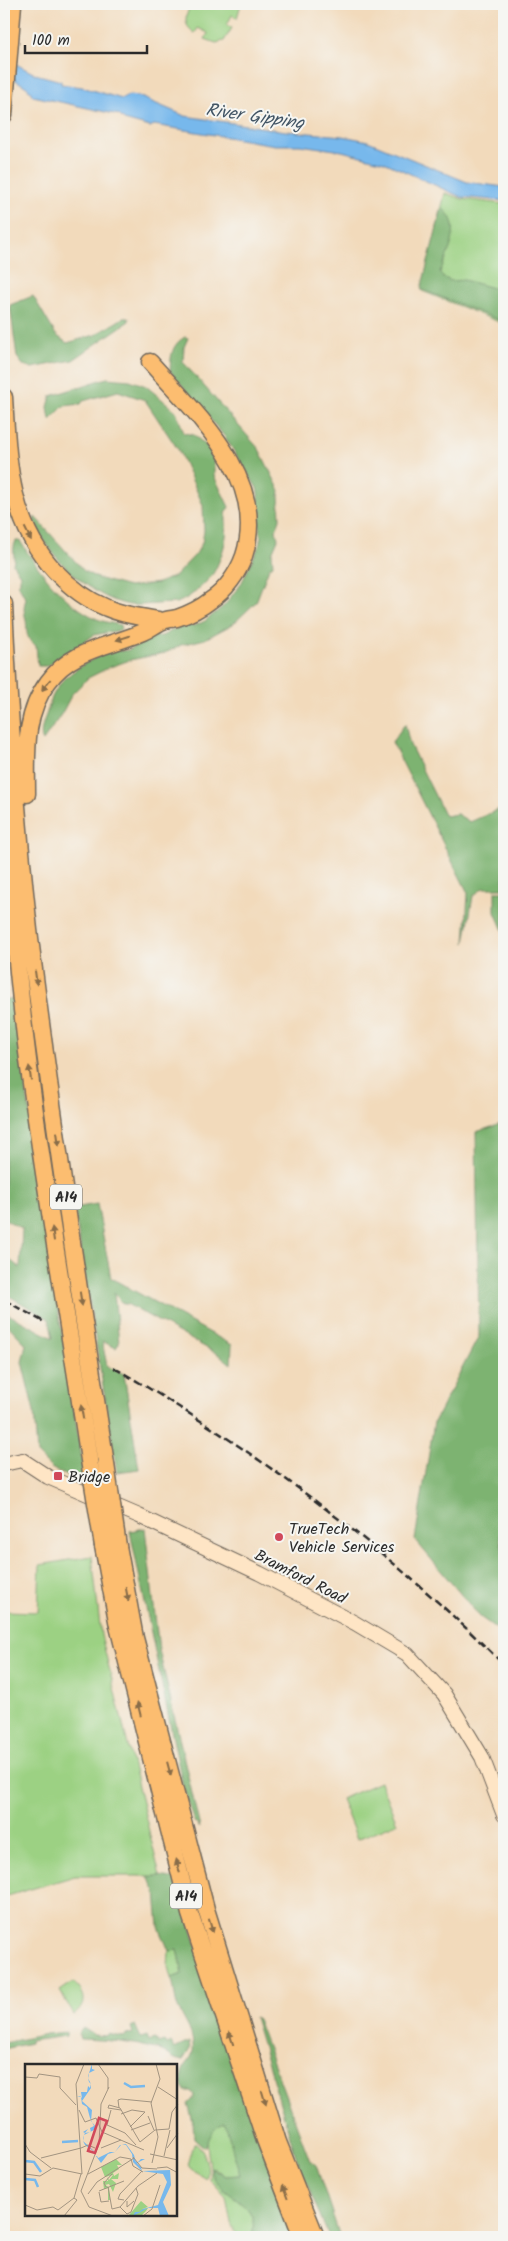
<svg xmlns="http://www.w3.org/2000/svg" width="508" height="2241" viewBox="0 0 508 2241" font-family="Kalam,sans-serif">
<rect width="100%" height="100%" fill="#f6f6f2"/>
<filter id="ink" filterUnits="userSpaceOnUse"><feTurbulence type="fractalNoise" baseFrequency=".02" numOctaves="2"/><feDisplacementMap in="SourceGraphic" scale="10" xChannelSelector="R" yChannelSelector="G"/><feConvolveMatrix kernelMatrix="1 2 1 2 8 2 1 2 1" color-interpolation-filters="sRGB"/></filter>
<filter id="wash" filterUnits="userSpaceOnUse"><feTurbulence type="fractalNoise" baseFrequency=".0096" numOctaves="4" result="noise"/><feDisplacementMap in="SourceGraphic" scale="20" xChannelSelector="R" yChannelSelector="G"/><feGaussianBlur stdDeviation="1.12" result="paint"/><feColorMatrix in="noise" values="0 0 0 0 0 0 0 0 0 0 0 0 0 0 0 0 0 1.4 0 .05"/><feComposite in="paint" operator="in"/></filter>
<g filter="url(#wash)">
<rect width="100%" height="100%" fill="#f2dabb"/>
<path fill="#9cd183" stroke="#647e57" d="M198 4H241L237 18 232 15 227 25 232 28 224 41 216 43 205 39 208 33 198 28 195 33C184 26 184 18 190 7L195 10Z
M445 193 462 199 504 204V324L422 291Z
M92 1556 101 1635 160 1876H75L4 1897V1611L38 1612 40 1565Z
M380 1782 397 1823 357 1839 341 1799Z
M177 1950 183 1974 171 1978 168 1967 169 1951Z
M73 1982C86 1994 89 2003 74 2015L60 1991Z
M225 2122 241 2175 225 2176 213 2167C209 2197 263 2194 252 2237H237L231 2223 226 2197 210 2179C213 2157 195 2135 225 2122Z
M196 2143C204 2149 211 2170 206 2178L191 2169 188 2165 194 2144Z"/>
<path fill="#7db371" stroke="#546f4e" d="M442 208C464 225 449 251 440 272L442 277 451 281 464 280 504 291V322L421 289Z
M33 296 56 335 67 343 95 335 123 318H129V321L73 360 32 368 23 365 17 357 10 305Z
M185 337 188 338 184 347 183 362 259 449 280 491 279 496 280 519 276 530 278 539 272 553 273 565 269 568 256 602 233 624 205 639 181 645 165 653 130 660 110 667 88 678 72 694 62 713 43 741C39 735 43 722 46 715 49 707 51 697 56 690 68 670 96 657 116 648L120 651 129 650 151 637 162 636 175 629 188 625 194 626 205 621 225 605 242 582 259 546 261 536 259 526V499L257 488 225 437 170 371C171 356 171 345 185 337Z
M107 378 130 380 146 386 176 411 184 433 194 435 210 449 214 462V476L229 507C223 516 228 526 226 536 225 547 219 563 214 572 207 583 188 600 176 603 170 604 163 603 157 604 148 604 138 606 130 605 92 599 46 555 34 520L35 517 84 571 97 578 129 587 158 583 175 576 196 554 202 543 204 531 203 505 179 451 145 400 118 391 83 401 81 404 64 406 50 420 48 407 51 396Z
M16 541H20C40 572 63 603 97 619 104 622 112 623 120 625L121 630 94 635 60 659 46 666H38L36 646C24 635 28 634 26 620 24 611 23 608 26 599L18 584 20 582V575L13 564C16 556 11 550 16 541Z
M405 724 410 745 445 816 457 814 470 822 504 807V888H483L473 896 465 943 468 893 392 742Z
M495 892H504V933L495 912Z
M14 998 45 1226 86 1485 51 1468 37 1454 34 1411 22 1362 26 1344 4 1321V1312L53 1338 49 1319 4 1293V1255L20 1268 22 1229 5 1219 4 1208V1000Z
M504 1123V1498L500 1536 504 1558V1634L480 1617 415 1540 434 1422 479 1336 476 1132Z
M97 1204 111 1278 232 1345 231 1364 221 1356 127 1304H123L114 1293 119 1343 116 1348 102 1341 107 1366 124 1374 139 1469 117 1472 74 1208Z
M145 1528 159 1650 200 1828 194 1822 183 1787 130 1531Z
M160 1876 175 1879 294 2237H252C263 2196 213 2199 211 2167L225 2176 240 2175 225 2123C211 2128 211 2136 205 2148L194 2138 193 2122 188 2104 193 2099 194 2095 191 2091H185C174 2060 196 2066 193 2044 192 2029 182 2018 177 2005 174 1996 175 1987 171 1978L183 1974 177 1950 169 1951 159 1927 156 1892 148 1877Z
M254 2017 257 2019 310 2161 316 2165 340 2237H329L297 2160Z
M135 2025 141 2038 147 2036 149 2041 156 2039 158 2044 164 2042 168 2045 171 2043 174 2049 189 2042 190 2049 183 2060C174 2062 168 2052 159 2050 133 2042 107 2040 80 2039L78 2034 83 2028 94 2035 107 2036 108 2034 123 2037 133 2033 131 2027Z
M66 2032V2036L30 2041V2043L4 2049V2043L46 2034Z"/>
<path fill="#77b8ec" stroke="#51728c" d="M16 64 35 74 61 81V84L82 87 122 99 129 95 138 96 185 116 286 131 343 136 368 141 467 182 504 187V201L461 197 384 162 342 151 300 145H275L154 125 150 127 124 120 119 115 33 96 28 88 11 77Z"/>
</g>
<g filter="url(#ink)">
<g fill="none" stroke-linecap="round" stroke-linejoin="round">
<g stroke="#71685d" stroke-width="16">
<path id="secondary" d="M4 1464 22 1460 48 1477 139 1516 259 1573 355 1623 407 1654 444 1694 482 1757 504 1815"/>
</g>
<g stroke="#71685d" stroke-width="19">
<path id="trunk" d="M4 115 13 4
M4 397C8 461 9 522 55 571 70 587 87 600 107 608 125 616 144 617 163 621
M4 604C9 713 17 822 29 930 51 1108 78 1286 106 1464
M27 794C27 755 23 715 48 682 72 649 108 647 143 632 150 629 156 624 163 621 167 619 173 619 177 618 189 614 201 608 211 600 226 590 238 573 244 556 269 479 195 413 150 362
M4 804C10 889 17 975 28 1060 45 1194 69 1326 89 1460
M103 1546 118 1626 190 1914 265 2140 302 2237
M118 1546 135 1638 206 1909 278 2142 316 2237"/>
</g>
<use href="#secondary" stroke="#fee5c5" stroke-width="14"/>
<use href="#trunk" stroke="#fcbd6f" stroke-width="16"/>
<path stroke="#2b2b2b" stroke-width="2.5" stroke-dasharray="8 4" stroke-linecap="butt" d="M4 1300 46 1323
M114 1368C145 1385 174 1404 204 1423 312 1493 413 1574 504 1665"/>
<g stroke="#71685d" stroke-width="19" stroke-linecap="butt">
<path id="trunk-bridge" d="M89 1460 103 1546
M106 1464 118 1546"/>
</g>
<use href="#trunk-bridge" stroke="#fcbd6f" stroke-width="16"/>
</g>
<defs><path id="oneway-solid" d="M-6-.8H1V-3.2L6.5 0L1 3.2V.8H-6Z" transform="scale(1.25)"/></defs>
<g fill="#896d4a">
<use href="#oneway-solid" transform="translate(28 534) rotate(63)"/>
<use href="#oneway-solid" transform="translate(123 638) rotate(162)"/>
<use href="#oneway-solid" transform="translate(46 685) rotate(127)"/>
<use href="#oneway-solid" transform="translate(36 978) rotate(82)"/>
<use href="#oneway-solid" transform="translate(30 1073) rotate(-98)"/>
<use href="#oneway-solid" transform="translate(58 1139) rotate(82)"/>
<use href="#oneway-solid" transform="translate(53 1234) rotate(-98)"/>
<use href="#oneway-solid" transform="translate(81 1299) rotate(81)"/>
<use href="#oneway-solid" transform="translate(82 1412) rotate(-99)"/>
<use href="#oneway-solid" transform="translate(127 1594) rotate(79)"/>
<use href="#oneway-solid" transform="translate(139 1709) rotate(-104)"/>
<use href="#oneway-solid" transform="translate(169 1769) rotate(75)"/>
<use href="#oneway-solid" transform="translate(178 1866) rotate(-104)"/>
<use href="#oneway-solid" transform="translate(211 1926) rotate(73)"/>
<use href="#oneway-solid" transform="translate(231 2038) rotate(-108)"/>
<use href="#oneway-solid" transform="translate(264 2098) rotate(73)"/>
<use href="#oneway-solid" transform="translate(285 2192) rotate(-111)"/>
</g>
</g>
<g fill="#d1495b" stroke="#f6f6f2" stroke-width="2">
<rect x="53" y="1471" width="10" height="10" rx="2.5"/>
<circle cx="279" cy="1537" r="5"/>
</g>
<g text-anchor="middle" stroke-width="4" stroke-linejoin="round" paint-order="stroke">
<g fill="#f6f6f2" stroke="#686867" stroke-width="1">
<rect x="50" y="1184.5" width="32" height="25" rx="4"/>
<rect x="170" y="1883.5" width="32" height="25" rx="4"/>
</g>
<g font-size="15" font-weight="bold" fill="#2b2b2b">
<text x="66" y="1202">A14</text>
<text x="186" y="1901">A14</text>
</g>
<g font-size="16" fill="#2b2b2b" stroke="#f6f6f2" text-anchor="start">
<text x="68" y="1482">Bridge</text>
<text x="289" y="1534">TrueTech<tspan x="289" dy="18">Vehicle Services</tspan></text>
</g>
<g font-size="16" fill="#2b2b2b" stroke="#f6f6f2">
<text transform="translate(301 1576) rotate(27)" y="6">Bramford Road</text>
</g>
<g font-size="18" font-style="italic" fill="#425565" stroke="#f6f6f2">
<text transform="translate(255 116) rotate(8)" y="6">River Gipping</text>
</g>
</g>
<g transform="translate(25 2064)">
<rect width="152" height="152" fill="#f2dabb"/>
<path d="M91 95 97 101H92L94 105 88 109 89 112 94 109 93 115H86L91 119 88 128 84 120 80 121 84 123 85 136H83V124L79 125 78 117H83L82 113 84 116 88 111 80 113 76 103ZM116 137 123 143 117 145 123 144 121 147 116 152 104 151Z" fill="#9cd183"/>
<path d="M67 0V5L70 6 64 9V11L63 14 66 20V24L57 37 67 46 66 57 71 63 69 66 59 71 58 77 70 88 71 89V92H72L73 94 85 88H90L95 81H97L101 80 109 91 111 98H113L116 95H120L112 99 116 103 117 107 145 106 146 121 138 138 144 152H135L133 144H123L108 152 110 148H114L118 145 133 141 142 118 138 110 117 107 108 98 107 90 101 81H96L90 88 83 90 76 99 71 92V89L60 81 58 77V74L59 71 60 69 58 68 63 65 60 69 66 68 65 64 69 62 65 54 62 43 57 40 56 33 52 32H55L57 34 56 28H62L63 22 65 24 66 20 64 18 63 14V13L64 9Z" fill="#77b8ec"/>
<path fill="none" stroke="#77b8ec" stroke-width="2.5" d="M99 19 106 23 120 22M37 78 53 77M0 97 9 98 16 108M0 115 10 116 13 123"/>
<path fill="none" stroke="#a29481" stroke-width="1" d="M73 0 83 14V25M0 13 12 14 14 10 35 13V24L51 41M84 23 76 40 74 80 56 127 64 143 88 152M133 23 153 36M84 41 83 44 96 46M84 41 95 44 115 78M94 44 93 36 96 35 127 38M54 46 60 58 71 54 77 68 119 86M96 50 107 46 120 48M123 52 129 66M82 61 100 69 111 81M82 61 86 46M105 63 120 48M144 65 147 48 153 40M106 66 125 59M115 78 130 66 144 65M0 80 5 88 26 104M56 84 63 81 70 84M76 84 96 76M142 84 153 69M125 90 153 96M139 92 145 66M108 93 117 104 132 105M16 94 56 84M106 95 108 102 118 108M127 99 133 73 126 39 135 15 131 0M132 104 142 103 153 109M0 110 15 112 28 104 57 110M57 110 51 20 59 0M63 110 95 93 106 95M81 123 79 119 87 110M83 123 87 145 95 143M74 127 99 117M74 128 76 138 84 137M63 130 72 118 109 94M49 134 56 110M99 136 93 135 95 130 117 107M102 137V143L109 137M0 141 12 146 28 143 33 146 49 134M95 143 113 122 132 109M95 143 102 150 106 148 113 130 111 124M39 152 52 136 49 134M118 152 127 145 135 121"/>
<path fill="#d1495b" fill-opacity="0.15" stroke="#d1495b" stroke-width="2.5" d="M74 54 82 57 70 89 63 87Z"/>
<rect width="152" height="152" fill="none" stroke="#2b2b2b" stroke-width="2.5"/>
</g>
<rect width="508" height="2241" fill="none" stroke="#f6f6f2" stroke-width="20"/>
<path d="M25 45v8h122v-8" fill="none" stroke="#2b2b2b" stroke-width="2.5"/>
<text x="32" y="45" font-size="15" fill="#2b2b2b" stroke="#f6f6f2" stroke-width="4" paint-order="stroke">100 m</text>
</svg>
